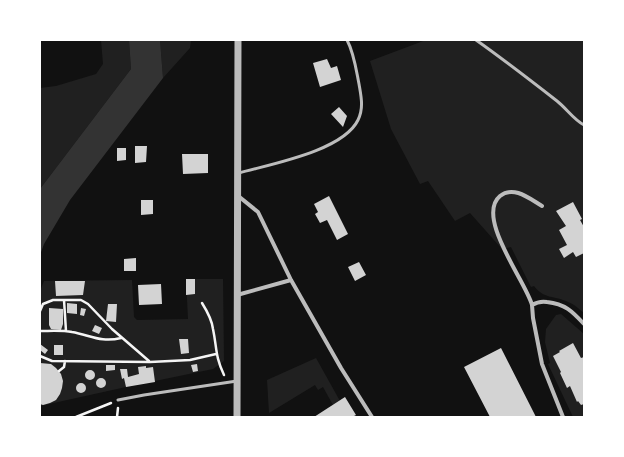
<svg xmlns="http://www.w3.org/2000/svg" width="624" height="457" viewBox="0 0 624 457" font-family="'Titillium Web',sans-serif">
<rect width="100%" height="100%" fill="#111"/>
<path fill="#202020" d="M101 40H129L131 69 40 189V88L56 86 96 74 103 64Z
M160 40H191L190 48 163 78Z
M426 40H584V313C579 309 574 304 568 302 554 295 545 300 534 286L531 287 511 247 502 249 470 213 455 221 428 181 420 184 391 129 370 61Z
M186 279H223L224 361 213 369 126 387 40 406V291L44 281 132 280 134 317 137 320 188 319Z
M561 314 584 334V417H573L548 364 550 363 545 342 546 329 556 315Z
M316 358 340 401 333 405 323 387 318 390 315 385 269 413 267 380Z"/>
<path fill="#333" d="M129 40H160L163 78 70 200 44 244 40 255V189L131 69Z"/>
<path fill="#d3d3d3" d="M327 59 331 68 337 66 341 80 320 87 313 63Z
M339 107 347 116 343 127 331 114Z
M135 146H147L146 162 135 163Z
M117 148H126V160L117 161Z
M182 154H208V173L183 174Z
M329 196 348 234 337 240 327 220 320 223 315 214 318 212 314 204Z
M141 200H153V214L141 215Z
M573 202 582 219 580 220 584 227V253L576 257 573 252 564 258 559 249 567 245 559 230 566 226 556 211Z
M136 258V271H124V259Z
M359 262 366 275 355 281 348 267Z
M186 279H195V294L186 295Z
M55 281H85L83 295 56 296Z
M161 284 162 304 139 305 138 285Z
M67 303 77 304V314L67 313Z
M108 304H117L116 322 106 321Z
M49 308 63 309V324L61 330 51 329 49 325Z
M81 308 86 309 84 316 80 315Z
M95 325 102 328 99 334 92 331Z
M179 339H188L189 353 181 354Z
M573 343 581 358 584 357V404L581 405 578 401 577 402 570 386 567 388 560 373 561 372 553 356 560 352 559 351Z
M40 344 48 350 45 354 40 350Z
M54 345H63V355H54Z
M501 348 536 417H490L464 367Z
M40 363 51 364 56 368 61 374 63 381 62 388 60 394 56 400 50 403 43 405 40 404Z
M197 364 198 371 193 372 191 365Z
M106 365H115V370L106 371Z
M146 366V368L153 367 155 382 126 387 124 378 122 379 120 369H127L128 377 139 374 138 367Z
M85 375a5 5 0 1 1 10 0a5 5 0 1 1-10 0Z
M96 383a5 5 0 1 1 10 0a5 5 0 1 1-10 0Z
M76 388a5 5 0 1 1 10 0a5 5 0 1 1-10 0Z
M345 397 356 415 352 417H314Z"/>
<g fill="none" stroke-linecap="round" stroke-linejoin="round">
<path stroke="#f5f5f5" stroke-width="2.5" d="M64 300 66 331
M202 303C207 311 212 320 213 329 217 348 215 356 224 375
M40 311 43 304 53 300H81L88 304 112 329 149 361
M40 331C50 331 62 330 72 332 90 335 101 343 121 338
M40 356 52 361 150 362 190 360 216 354
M59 371 64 367 65 361
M76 417 111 403
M117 417 118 408"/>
<path stroke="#bcbcbc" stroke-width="3" d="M476 40C503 59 530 80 557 101 566 108 574 120 584 125
M239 173C271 164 343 151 358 120 364 108 361 96 359 84 356 69 354 53 347 40
M118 400 144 395 237 381"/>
<path stroke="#bcbcbc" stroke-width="4" d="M237 195 258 212 291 280 341 368 372 417
M237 295 291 280
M532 305C526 282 475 217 500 196 514 185 530 199 542 206
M563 417 542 364 533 318 532 305C537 302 541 301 547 302 565 304 572 311 584 324"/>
<path stroke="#bcbcbc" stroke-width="7" d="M237 417 238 40"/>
</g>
<rect width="624" height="457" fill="none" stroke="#ffffff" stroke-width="82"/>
</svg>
